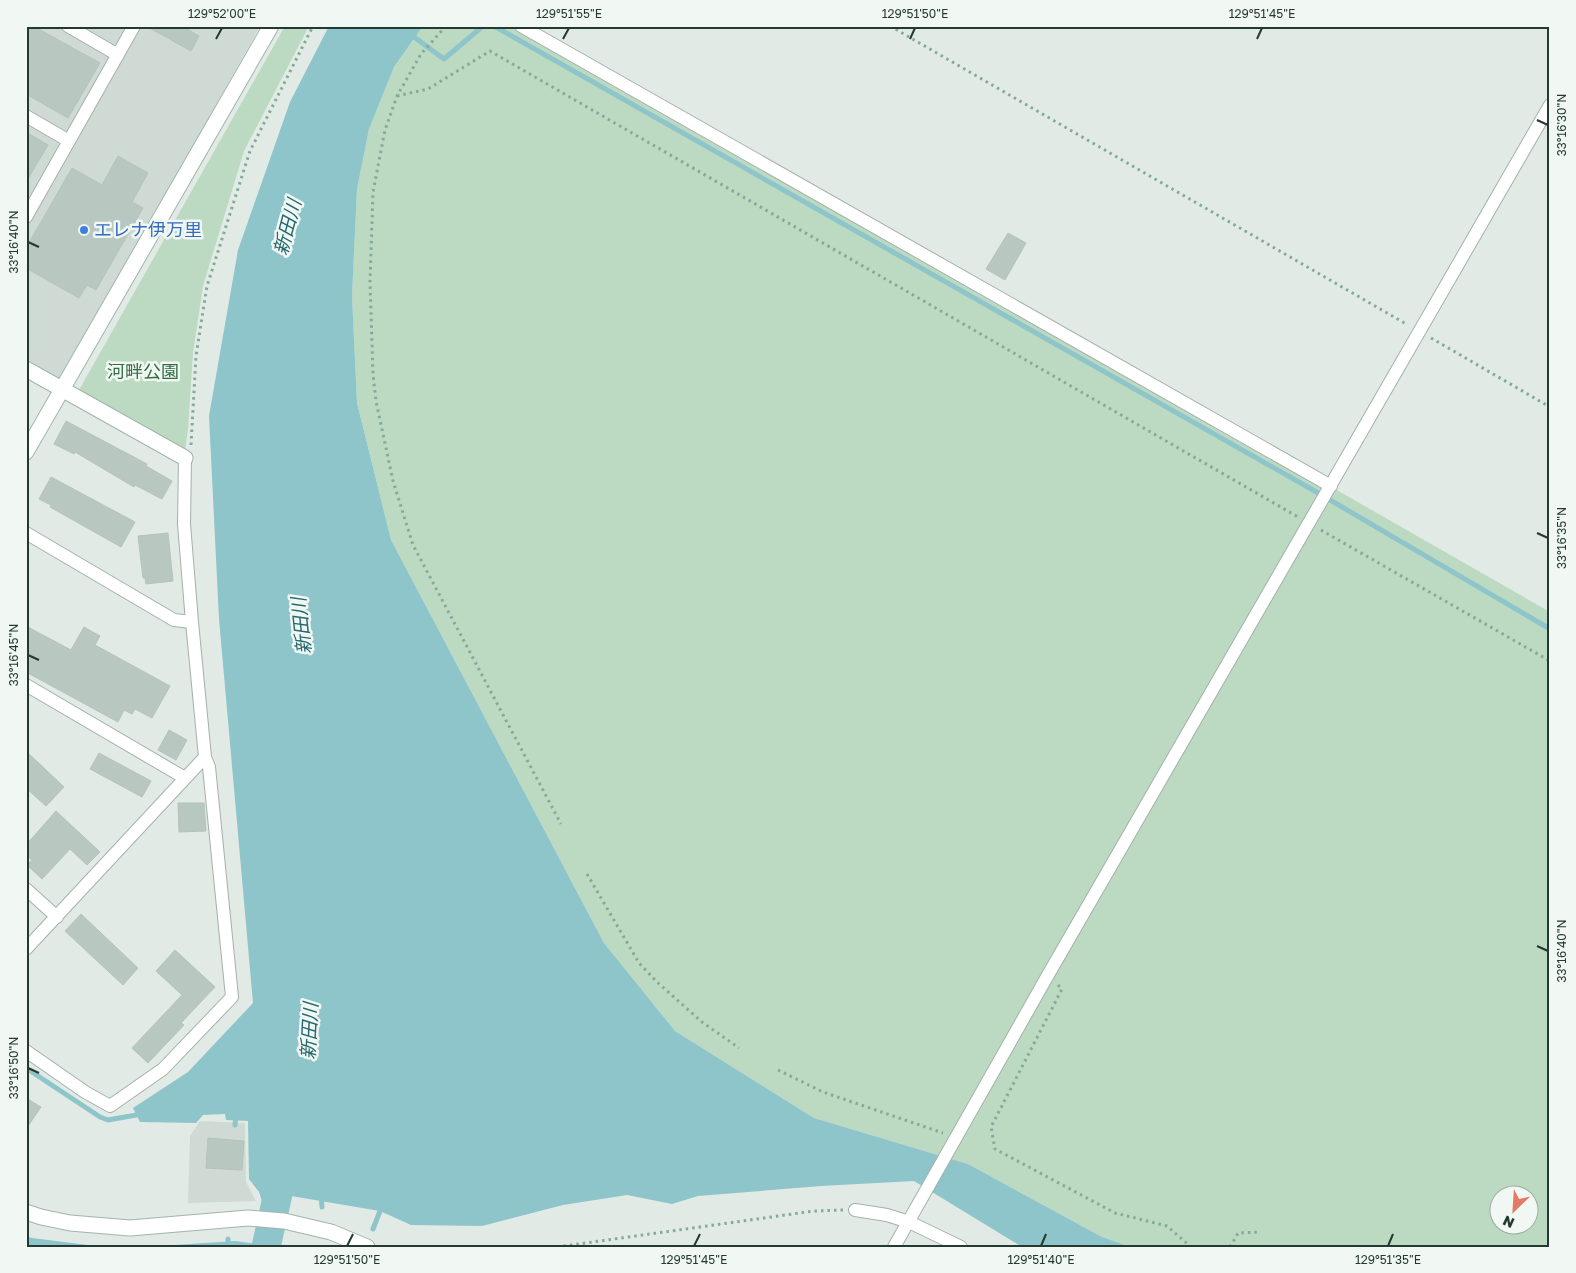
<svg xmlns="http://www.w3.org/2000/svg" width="1576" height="1273" viewBox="0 0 1576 1273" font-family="'Golos Text','Noto Sans JP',sans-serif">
<rect width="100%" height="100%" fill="#e1eae5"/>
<path fill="#cfdad4" d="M26 26H260L61 382 26 362Z
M200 1121 245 1123 246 1182 256 1201 188 1203 190 1136Z"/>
<path fill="#bcd9c1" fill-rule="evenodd" d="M285 26H309L244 151 203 286 193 353 188 429 185 450 79 390Z
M423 26H509L854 222 1335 489 1550 612V1247H1131L1102 1237 968 1164 814 1118 675 1031 604 943 391 540 357 403 352 296 357 189 369 129 394 67ZM1498 1196H1528V1226H1498Z"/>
<path fill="#8ec5ca" d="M329 26H423L394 67 369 129 357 189 352 296 357 403 391 540 604 943 675 1031 814 1118 968 1164 1102 1237 1131 1247H1022L914 1181 821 1186 698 1196 672 1204 627 1195 563 1205 482 1226 411 1225 380 1211 291 1196 289 1204H263L259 1192 249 1179 248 1121 226 1120 225 1114 203 1115 196 1123 140 1122 133 1108 188 1072 253 1003 219 619 209 416 238 250 290 102Z
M26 1236 32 1238 104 1247H26Z
M235 1241 280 1247H144Z"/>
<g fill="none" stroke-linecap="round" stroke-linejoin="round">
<path stroke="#8ec5ca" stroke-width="5" d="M405 26 410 34 444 59 483 26
M494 26 1313 490 1550 629
M26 1068 100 1117 108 1120 142 1114
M235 1125 236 1114
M321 1195 322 1207
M373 1229 380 1211 379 1207
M228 1239V1247"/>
<path stroke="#8ec5ca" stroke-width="29" d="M266 1247 284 1167"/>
</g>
<path fill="#b9c7c1" stroke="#b4c3bb" d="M26 26H33L100 63 68 118 26 94Z
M146 26H182L199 36 191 51Z
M26 132 48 145 26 182Z
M118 156 148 173 132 202 143 208 96 290 87 285 79 298 26 268V248L72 168 102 185Z
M1008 233 1026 243 1005 280 986 269Z
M66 421 147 464 146 466 172 481 162 499 135 485 134 487 75 452 74 454 54 444Z
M51 477 135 522 121 547 50 507 51 505 39 499Z
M168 533 173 581 146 584 145 578H143L138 536Z
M26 626 71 650 84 627 100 636 95 645 170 686 152 718 135 709 132 714 124 710 118 722 26 672Z
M169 730 187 740 176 760 158 750Z
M26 751 64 787 46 806 26 788Z
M99 753 151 781 142 797 90 769Z
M178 803H204L206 831 179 832Z
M56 811 100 852 87 865 70 849 42 879 27 865 32 860 26 855V845Z
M81 914 138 968 123 985 65 931Z
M175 950 215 987 181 1023 184 1025 148 1063 132 1048 182 995 156 971Z
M26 1098 41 1107 26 1129Z
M208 1138 244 1141 242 1170 206 1168Z"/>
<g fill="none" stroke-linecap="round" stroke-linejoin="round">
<g stroke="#a4b1ab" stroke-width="14">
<path id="street" d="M68 26 118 55
M521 26 1331 486
M26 116 69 141
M26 217 134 26
M26 533 174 620 192 622
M26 685 185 778
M26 889 57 917
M26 949 205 757
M26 1051 85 1092 110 1106 163 1069 232 997 209 767 205 757 192 622 184 524 185 458
M855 1210 887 1215 909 1222 961 1247
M894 1247 1048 975 1550 105"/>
</g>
<g stroke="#a1b5ac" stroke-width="17">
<path id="secondary" d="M26 369 185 458
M26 452 271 26
M26 1212 41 1217 70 1223 130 1228 248 1218 284 1221 331 1232 367 1247"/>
</g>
<path stroke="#84aa9c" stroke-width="3" stroke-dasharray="2.5 4" stroke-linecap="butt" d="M446 26 421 54 397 96 385 130 373 192 370 282 373 375 376 401 393 481 413 545 561 824
M890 26 1408 325
M397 96 428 89 490 51 1298 517
M1431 338 1550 407
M191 445 196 356 207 286 250 151 313 26
M1321 530 1550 661
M587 874 639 963 657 982 702 1022 739 1048
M1058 985 1062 989 991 1127 995 1149 1115 1213 1167 1226 1191 1247
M778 1070 823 1092 943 1133
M557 1247 814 1211 843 1210
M1230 1247 1238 1233 1260 1232"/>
<use href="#street" stroke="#fff" stroke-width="12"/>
<use href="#secondary" stroke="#fff" stroke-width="15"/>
</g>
<path fill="none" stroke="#233931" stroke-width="2" d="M216 39 222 28M563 39 569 28M910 39 915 28M1257 39 1262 28M1537 120 1548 125M28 242 39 247M1537 533 1548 538M28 655 39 660M1537 946 1548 951M28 1068 39 1073M347 1246 353 1234M694 1246 700 1234M1041 1246 1046 1234M1388 1246 1393 1234"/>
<circle fill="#3f7fe0" stroke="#f1f7f3" stroke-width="2" cx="84" cy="230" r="5"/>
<g text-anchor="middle" stroke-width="5" stroke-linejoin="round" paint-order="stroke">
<g font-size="18" fill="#366cbe" stroke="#f1f7f3" text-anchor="start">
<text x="94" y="236">エレナ伊万里</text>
</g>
<g font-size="18" fill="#316c43" stroke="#f1f7f3">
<text x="143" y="378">河畔公園</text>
</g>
<g font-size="19" font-style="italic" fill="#23686f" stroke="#f1f7f3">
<text transform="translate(287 227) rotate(-75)" y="7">新田川</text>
<text transform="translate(301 626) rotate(-96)" y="7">新田川</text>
<text transform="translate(309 1031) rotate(-87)" y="7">新田川</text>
</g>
</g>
<rect width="1576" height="1273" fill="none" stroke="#f1f7f3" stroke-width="55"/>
<g transform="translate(1514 1210) rotate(205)"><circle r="24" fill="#f1f7f3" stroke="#9faba5"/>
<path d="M0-4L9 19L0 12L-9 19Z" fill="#e47a65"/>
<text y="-8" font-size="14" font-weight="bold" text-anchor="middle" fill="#233931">N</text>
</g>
<rect x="28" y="28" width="1520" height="1218" fill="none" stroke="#233931" stroke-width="2"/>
<g font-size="12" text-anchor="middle" fill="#233931">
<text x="222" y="18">129°52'00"E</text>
<text x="569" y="18">129°51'55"E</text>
<text x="915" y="18">129°51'50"E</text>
<text x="1262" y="18">129°51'45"E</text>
<text transform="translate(1562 125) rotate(-90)" y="4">33°16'30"N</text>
<text transform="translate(14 242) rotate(-90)" y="4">33°16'40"N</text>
<text transform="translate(1562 538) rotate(-90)" y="4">33°16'35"N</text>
<text transform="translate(14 655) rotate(-90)" y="4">33°16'45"N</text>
<text transform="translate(1562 951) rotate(-90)" y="4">33°16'40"N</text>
<text transform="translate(14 1068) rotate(-90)" y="4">33°16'50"N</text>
<text x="347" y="1264">129°51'50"E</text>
<text x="694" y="1264">129°51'45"E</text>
<text x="1041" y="1264">129°51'40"E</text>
<text x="1388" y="1264">129°51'35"E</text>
</g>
</svg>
